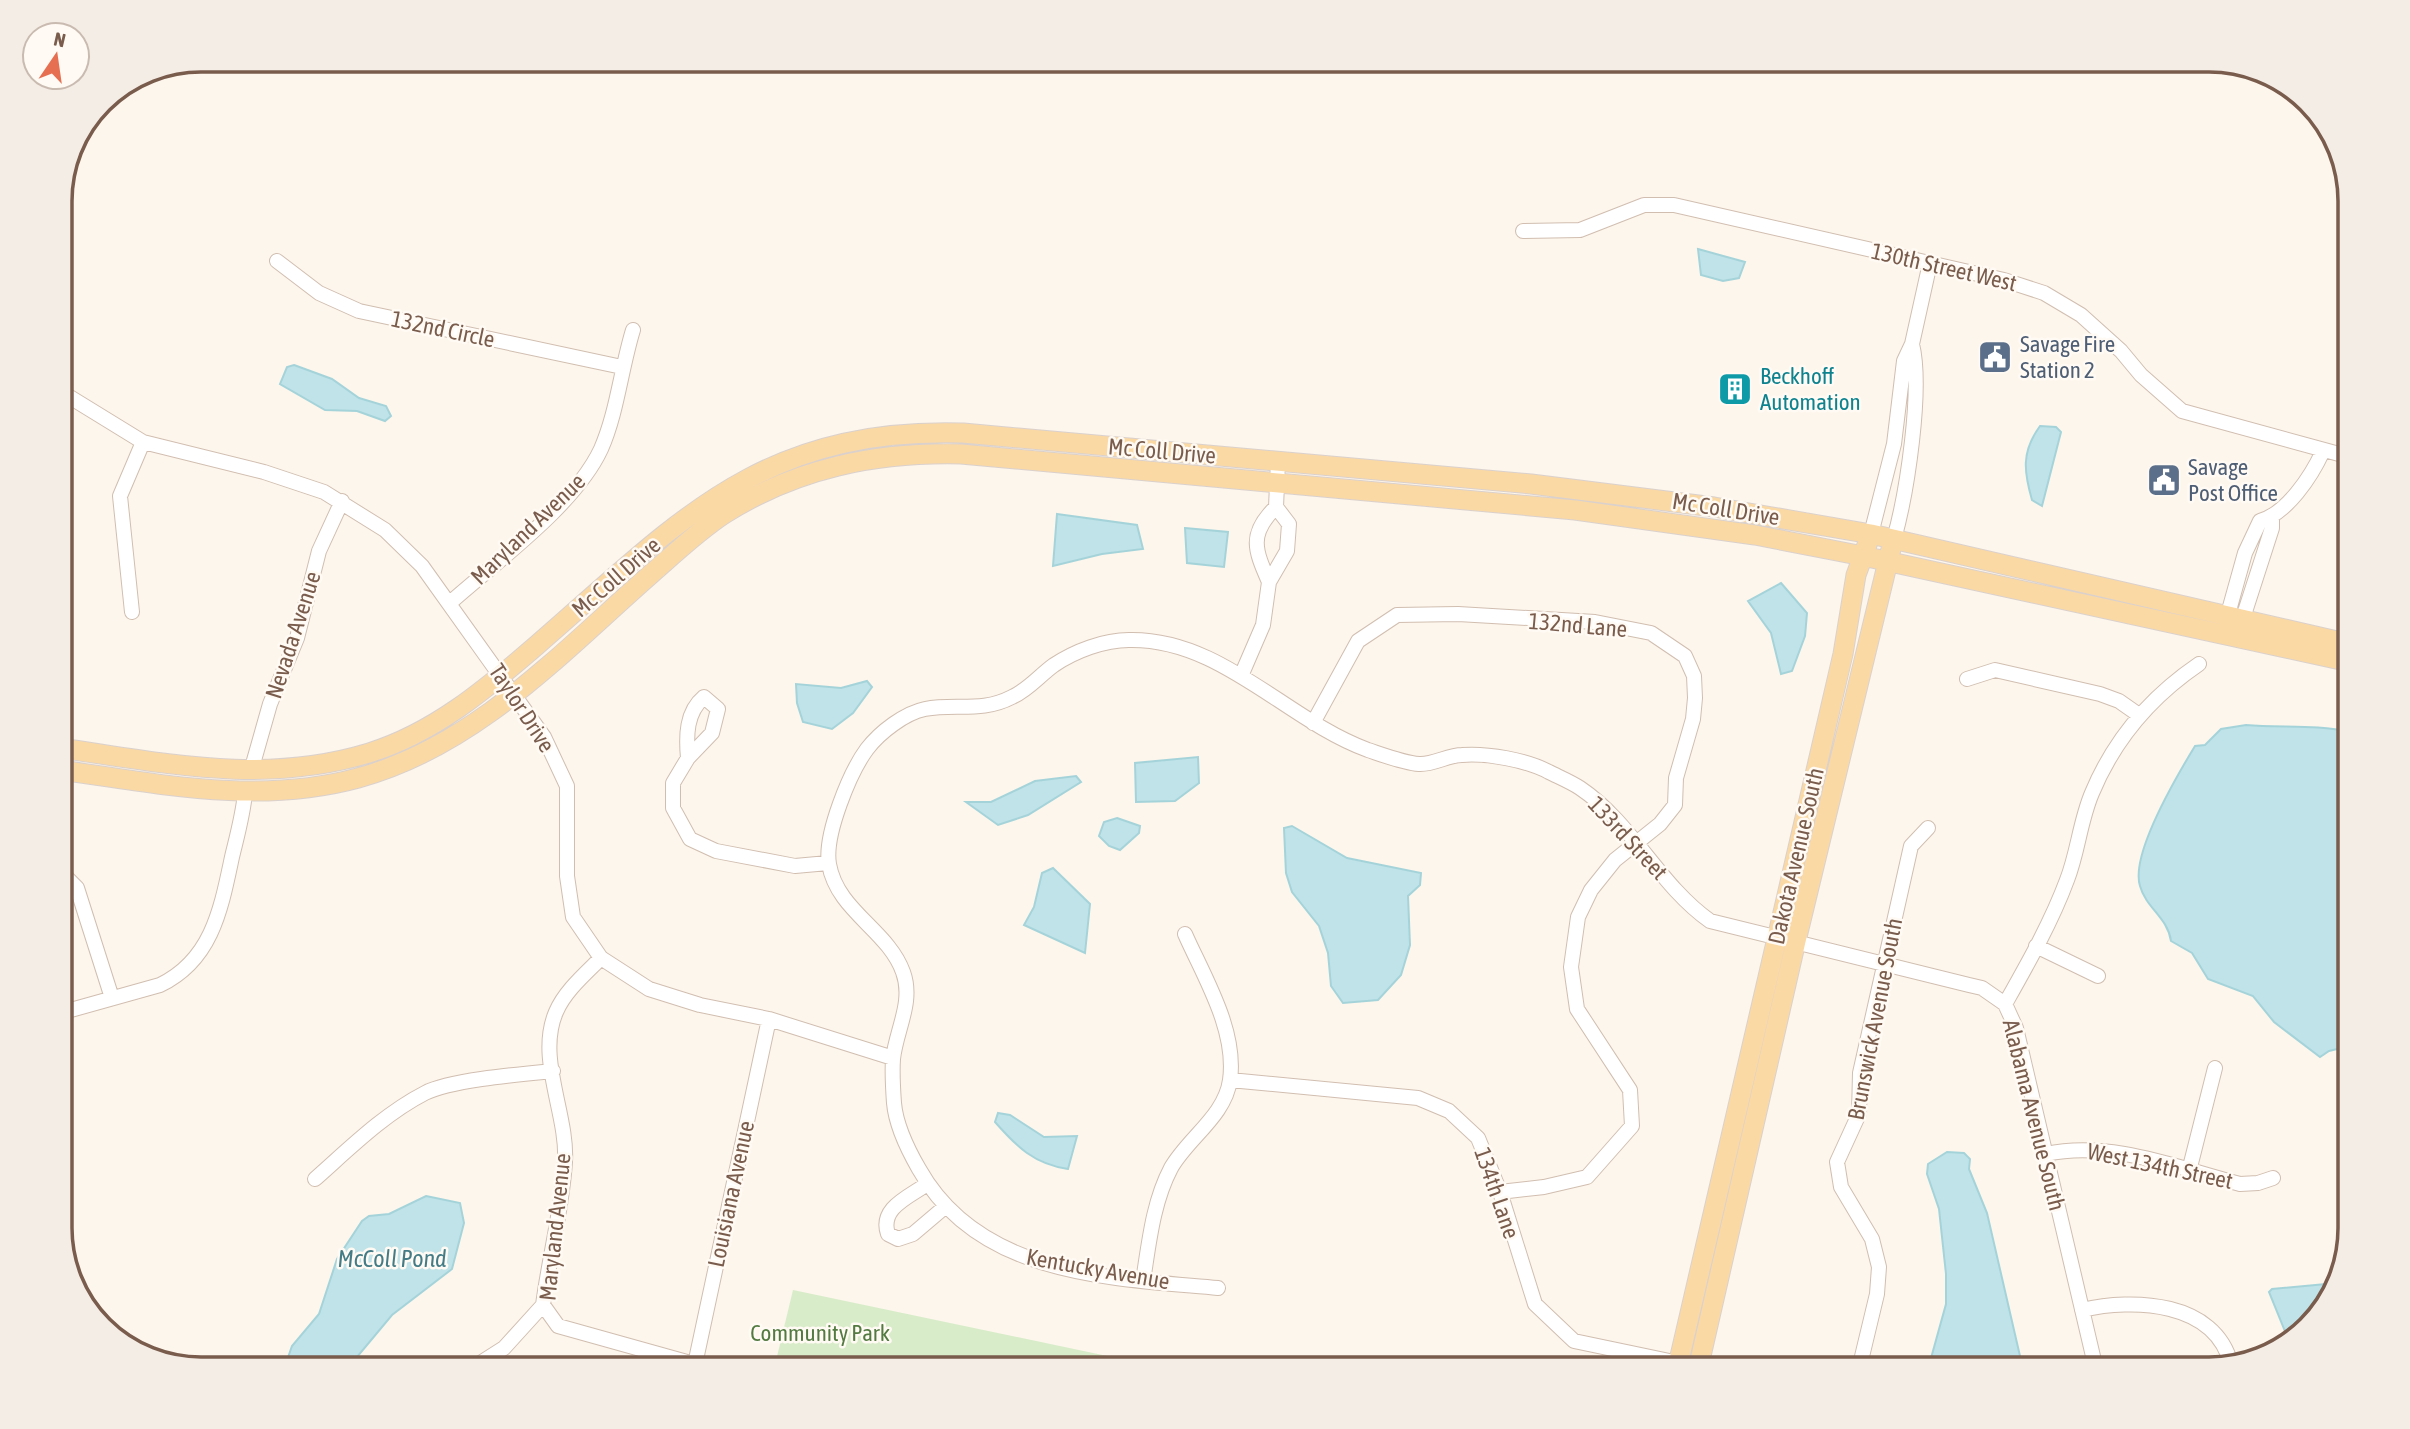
<svg xmlns="http://www.w3.org/2000/svg" width="2410" height="1429" viewBox="0 0 2410 1429" font-family="'Asap Condensed',sans-serif">
<rect width="100%" height="100%" fill="#fdf6ec"/>
<path fill="#d8ecc9" d="M793 1290 1169 1369H774Z"/>
<path fill="#bfe3e8" stroke="#a5d3da" stroke-width="2" d="M1698 249 1745 262 1739 278 1723 281 1701 275Z
M294 365 332 379 359 398 386 406 391 416 385 421 357 411 325 410 280 384 287 367Z
M2040 426 2056 427 2061 432 2042 506 2032 500C2024 472 2021 452 2040 426Z
M1057 514 1137 525 1143 549 1102 554 1053 566Z
M1185 528 1228 532 1224 567 1187 563Z
M1781 583 1807 613 1805 636 1792 671 1781 674 1771 633 1748 601Z
M867 681 872 687 853 713 832 729 803 722 797 703 796 684 841 688Z
M2246 725C2282 728 2317 724 2350 732V1046L2329 1051 2320 1057 2274 1022 2253 996 2208 979 2192 953 2171 941C2168 918 2146 908 2140 886 2130 854 2178 774 2195 746L2205 745 2221 729Z
M1198 757 1199 783 1175 801 1136 802 1135 763Z
M1076 776 1081 782 1028 815 998 825 966 802H991L1035 781Z
M1117 818 1140 826 1139 833 1120 850 1109 846 1099 836 1104 822Z
M1292 826 1347 858 1421 873 1420 885 1408 896 1410 945 1401 975 1378 1000 1343 1003 1331 986 1328 953 1319 926 1292 892 1286 873 1284 828Z
M1053 868 1090 904 1085 953 1024 925 1034 907 1042 873Z
M998 1113 1010 1115 1044 1137 1077 1136 1068 1169C1034 1164 1017 1147 995 1122Z
M1947 1152 1964 1153 1970 1159 1969 1169 1987 1213 2023 1369H1928L1946 1304V1274L1939 1209 1927 1174 1928 1164Z
M426 1196 460 1203 464 1223 452 1269 392 1315 347 1369H284L292 1346 319 1314 337 1259 362 1221 369 1216 389 1214Z
M2337 1278 2332 1299 2289 1341 2269 1292 2272 1289 2326 1284Z"/>
<g fill="none" stroke-linecap="round" stroke-linejoin="round">
<g stroke="#d1beb0" stroke-width="16">
<path id="minor" d="M1523 231 1580 230 1644 205H1674L2004 280 2044 293 2081 315 2121 351 2141 375 2182 411 2350 457
M277 261 319 293 359 311 622 367
M60 391 143 442 264 472 324 492 385 530 422 566 544 737 567 786V876L573 917 601 958 649 989 700 1005 769 1019 893 1058
M1276 507 1278 462
M1871 534 1894 444 1904 361 1912 344 1930 263
M1894 539C1907 493 1923 389 1912 344
M451 602C497 561 575 505 601 449 617 413 621 369 633 330
M132 612 120 496 143 442
M2228 614 2245 553 2260 521C2287 513 2311 477 2323 451
M2243 618 2272 528V517
M1241 676 1263 625 1269 582 1287 551 1289 524 1276 507C1248 534 1255 550 1269 582
M1967 679 1995 670 2100 694 2119 701 2139 715
M1313 723 1358 641 1397 615 1458 614 1595 622 1651 633 1685 656 1694 676 1695 698 1693 719 1676 778 1675 805 1660 824 1615 860 1591 890 1578 917 1571 967 1577 1009 1630 1090 1632 1126 1587 1177 1544 1187 1500 1192
M688 758C686 736 686 712 704 697L718 709 712 733 688 758 673 783V808L690 839 716 851 795 866 828 863
M251 771 270 704 297 638 319 551 342 501
M60 871 77 888 112 998
M2036 946 2098 976
M601 958C585 974 565 991 556 1012 536 1058 568 1114 565 1162 562 1210 549 1258 543 1305L558 1326 694 1364
M60 1013 160 985C212 960 221 909 232 857 237 836 243 815 245 793
M1230 1080 1418 1098 1449 1111 1478 1138 1500 1192 1535 1304 1574 1341 1679 1363
M2046 1154C2110 1140 2178 1168 2240 1184L2258 1183 2273 1178
M2189 1171 2215 1068
M315 1179C349 1149 384 1114 425 1093 450 1080 522 1074 553 1071
M927 1184C909 1197 879 1208 888 1234L898 1239 913 1234 946 1206
M1143 1281C1149 1243 1153 1202 1171 1168 1188 1138 1225 1116 1230 1080 1237 1030 1204 977 1185 934
M1218 1288C1110 1278 979 1276 919 1169 908 1150 896 1126 894 1103 893 1089 892 1073 893 1059 896 1030 914 1002 903 972 888 930 837 911 829 864 824 835 850 772 867 749 880 732 905 713 925 709 956 703 981 713 1012 697 1028 690 1040 675 1054 665 1075 651 1104 640 1129 640 1221 638 1286 720 1368 750 1383 755 1404 763 1419 764 1433 765 1448 755 1462 755 1487 753 1527 760 1549 772 1559 777 1571 782 1580 788 1632 823 1659 885 1710 921L1969 985 1982 988 2005 1004
M2082 1310C2133 1298 2215 1301 2231 1364
M471 1369 504 1348 543 1305
M694 1369 769 1019
M1859 1369 1877 1294 1879 1267 1872 1239 1841 1187 1837 1162 1859 1114 1860 1073 1911 846 1928 828
M2096 1369 2016 1028 2005 1004C2027 965 2051 923 2067 880 2078 852 2080 821 2092 793 2114 740 2152 696 2199 664"/>
</g>
<g stroke="#dad1cd" stroke-width="21">
<path id="major" d="M60 748C166 763 263 785 369 753 434 733 486 689 537 645 679 522 760 427 963 433L1531 484 1714 507 1871 534 2350 644
M60 770C160 784 259 805 358 778 476 746 562 652 651 574 674 554 698 531 724 514 797 468 876 452 961 454L1575 510 1755 535 1863 556 2350 662
M1677 1369 1843 654 1856 575 1867 545
M1698 1369 1796 941 1891 549"/>
</g>
<use href="#minor" stroke="#fff" stroke-width="14"/>
<use href="#major" stroke="#fbd9a5" stroke-width="19"/>
</g>
<defs>
<g id="civic-square" transform="scale(1.75)"><rect x="-9" y="-9" width="18" height="18" rx="4" fill="#5c6f8a" stroke="#fffaf3"/><path d="M-.6-6.5H3V-4.5H.6V-3L4-1V1h2V6H-6V1h2V-1L-.6-3ZM-1.2 2.5V6h2.4V2.5Z" fill="#fff"/></g>
<g id="building-square" transform="scale(1.75)"><rect x="-9" y="-9" width="18" height="18" rx="4" fill="#0f9aa8" stroke="#fffaf3"/><path d="M-4-6H4V6H1V3H-1V6H-4ZM-2.5-4.3h1.7v1.8h-1.7ZM.8-4.3h1.7v1.8H.8ZM-2.5-1h1.7V.8h-1.7ZM.8-1h1.7V.8H.8Z" fill="#fff"/></g>
</defs>
<g fill-rule="evenodd">
<use href="#civic-square" x="1995" y="357"/>
<use href="#building-square" x="1735" y="389"/>
<use href="#civic-square" x="2164" y="480"/>
</g>
<g text-anchor="middle" stroke-width="5" stroke-linejoin="round" paint-order="stroke">
<g font-size="23" fill="#7a5c4d" stroke="#fffaf3">
<text transform="translate(1944 267) rotate(13)" y="8">130th Street West</text>
<text transform="translate(443 329) rotate(12)" y="8">132nd Circle</text>
<text transform="translate(1162 451) rotate(5)" y="8">Mc Coll Drive</text>
<text transform="translate(1726 509) rotate(9)" y="8">Mc Coll Drive</text>
<text transform="translate(528 529) rotate(-44)" y="8">Maryland Avenue</text>
<text transform="translate(616 577) rotate(-41)" y="8">Mc Coll Drive</text>
<text transform="translate(1578 625) rotate(5)" y="8">132nd Lane</text>
<text transform="translate(293 635) rotate(-72)" y="8">Nevada Avenue</text>
<text transform="translate(522 708) rotate(57)" y="8">Taylor Drive</text>
<text transform="translate(1628 838) rotate(47)" y="8">133rd Street</text>
<text transform="translate(1796 856) rotate(-77)" y="8">Dakota Avenue South</text>
<text transform="translate(1875 1019) rotate(-79)" y="8">Brunswick Avenue South</text>
<text transform="translate(2034 1115) rotate(76)" y="8">Alabama Avenue South</text>
<text transform="translate(2160 1166) rotate(12)" y="8">West 134th Street</text>
<text transform="translate(1497 1193) rotate(71)" y="8">134th Lane</text>
<text transform="translate(731 1194) rotate(-78)" y="8">Louisiana Avenue</text>
<text transform="translate(555 1227) rotate(-84)" y="8">Maryland Avenue</text>
<text transform="translate(1098 1269) rotate(10)" y="8">Kentucky Avenue</text>
</g>
<g font-size="23" fill="#4e5e75" stroke="#fffaf3" text-anchor="start">
<text x="2020" y="352">Savage Fire<tspan x="2020" dy="26">Station 2</tspan></text>
<text x="2188" y="475">Savage<tspan x="2188" dy="26">Post Office</tspan></text>
</g>
<g font-size="23" fill="#0d838f" stroke="#fffaf3" text-anchor="start">
<text x="1760" y="384">Beckhoff<tspan x="1760" dy="26">Automation</tspan></text>
</g>
<g font-size="23" fill="#537a41" stroke="#fffaf3">
<text x="820" y="1341">Community Park</text>
</g>
<g font-size="24" font-style="italic" fill="#437c86" stroke="#fffaf3">
<text x="392" y="1267">McColl Pond</text>
</g>
</g>
<path d="M0 0H2410V1429H0ZM201 72H2209A129 129 0 0 1 2338 201V1228A129 129 0 0 1 2209 1357H201A129 129 0 0 1 72 1228V201A129 129 0 0 1 201 72Z" fill="#f4ede6" fill-rule="evenodd"/>
<path fill="none" stroke="#7a5c4d" stroke-width="3.5" d="M201 72H2209A129 129 0 0 1 2338 201V1228A129 129 0 0 1 2209 1357H201A129 129 0 0 1 72 1228V201A129 129 0 0 1 201 72Z"/>
<g transform="translate(56 56) rotate(13)"><circle r="33" fill="#fffaf3" stroke="#cabbb1" stroke-width="2"/>
<path d="M0-5L12 26L0 18L-12 26Z" fill="#e76f51"/>
<text y="-10" font-size="19" font-weight="bold" text-anchor="middle" fill="#7a5c4d">N</text>
</g>
</svg>
